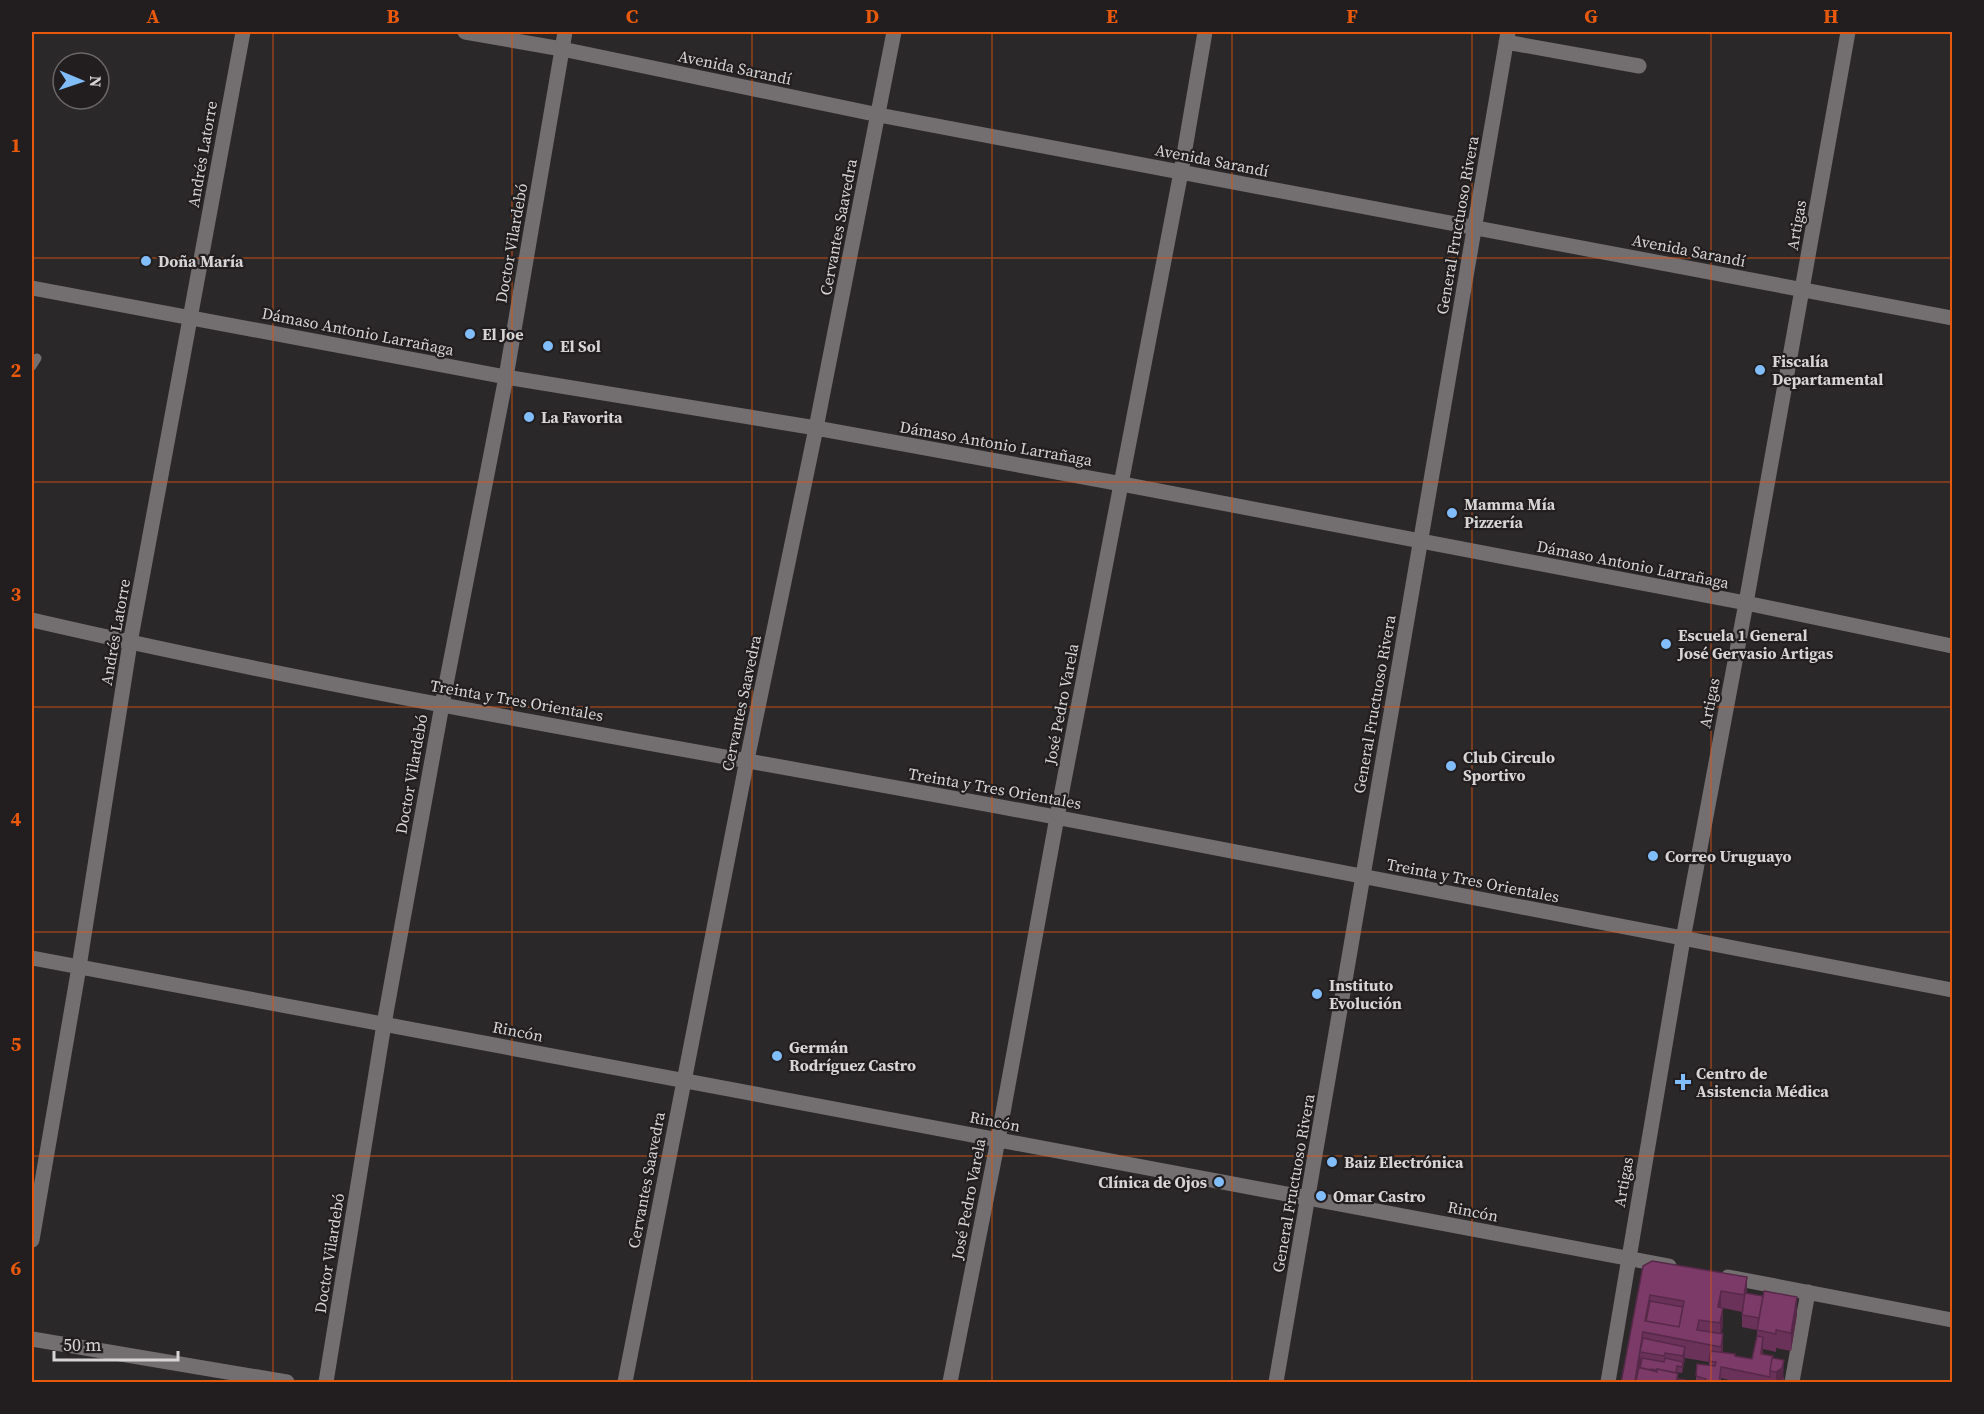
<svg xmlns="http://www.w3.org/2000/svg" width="1984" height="1414" viewBox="0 0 1984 1414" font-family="'Source Serif 4',serif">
<rect width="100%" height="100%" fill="#2b2829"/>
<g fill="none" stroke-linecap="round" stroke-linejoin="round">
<path stroke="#736e6f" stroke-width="9" d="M32 366 37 358"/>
<path stroke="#736e6f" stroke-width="15" d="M465 32 562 49 879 115 1952 318
M1506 42 1639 66
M32 288 506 377 816 428 1122 484 1746 603 1952 646
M32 620C370 698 714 753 1055 817 1354 873 1653 934 1952 990
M32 958 1669 1266
M32 1240 79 967 130 643 243 32
M1728 1277 1952 1320
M32 1339 287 1382
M326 1382 384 1024 442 705 506 377 565 32
M625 1382 747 760 816 428 894 32
M950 1382 998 1140 1057 817 1181 172 1205 32
M1276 1382 1508 32
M1608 1382 1683 939 1746 603 1848 32
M1792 1382 1808 1292"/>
</g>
<path fill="#6b3259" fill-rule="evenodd" d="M1643 1266 1747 1294 1797 1314 1791 1351 1776 1348V1352L1763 1349V1354L1773 1358 1784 1378 1783 1383H1741L1721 1378V1383H1696V1376L1709 1366V1362L1685 1358 1682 1373 1677 1372 1678 1379 1621 1383ZM1723 1308 1742 1312V1327L1757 1330V1336L1752 1359 1735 1356 1723 1353 1721 1334 1723 1325Z"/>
<path fill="#572949" d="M1747 1277V1295L1744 1312V1295Z
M1721 1291V1308L1718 1325V1307Z
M1797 1297V1314L1791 1351V1333Z
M1723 1308V1325L1720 1341V1323Z
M1643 1332V1350L1640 1352 1641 1363 1638 1383H1635Z
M1723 1334V1352L1721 1365V1347Z
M1763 1337V1349L1761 1365V1354Z
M1685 1347V1359L1682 1373 1683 1356Z
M1784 1360 1783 1383H1776V1372Z"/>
<path fill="#7c3a68" stroke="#572949" stroke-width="1.5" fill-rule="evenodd" d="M1652 1261 1747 1277 1744 1295 1721 1291 1718 1307 1723 1308 1720 1323 1699 1320 1697 1330 1723 1334 1721 1347 1643 1332 1635 1381 1642 1383H1621L1643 1266ZM1650 1295 1684 1301 1679 1327 1645 1321Z
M1764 1291 1797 1297 1791 1333 1776 1330V1334L1757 1330Z
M1745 1293 1763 1296 1759 1318 1742 1315Z
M1650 1301 1683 1307 1679 1327 1646 1321Z
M1757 1336 1763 1337 1761 1354 1773 1356V1358H1772L1770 1371V1377L1721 1367 1719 1383H1705L1706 1379 1696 1376 1697 1364 1715 1366 1716 1362 1709 1361 1711 1351 1735 1354V1356L1752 1359Z
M1643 1338 1685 1347 1683 1356 1665 1353 1664 1356 1640 1352Z
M1642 1358 1664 1362 1665 1358 1683 1362 1682 1367 1677 1366 1676 1373 1657 1369V1370L1650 1369V1370L1640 1368Z
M1772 1358 1784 1360 1782 1368 1776 1372 1770 1371Z
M1639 1367 1657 1372V1369L1678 1373 1676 1383H1642L1636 1381Z
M1678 1379 1685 1380V1383H1677Z"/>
<path fill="none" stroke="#e8590c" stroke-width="1.5" stroke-opacity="0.55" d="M273 32V1382M512 32V1382M752 32V1382M992 32V1382M1232 32V1382M1472 32V1382M1711 32V1382M32 258H1952M32 482H1952M32 707H1952M32 932H1952M32 1156H1952"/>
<g fill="#80bdfa" stroke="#221e1f" stroke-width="2">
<circle cx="146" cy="261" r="6"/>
<circle cx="470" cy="334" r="6"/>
<circle cx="548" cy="346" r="6"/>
<circle cx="1760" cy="370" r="6"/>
<circle cx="529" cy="417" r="6"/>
<circle cx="1452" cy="513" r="6"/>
<circle cx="1666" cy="644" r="6"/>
<circle cx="1451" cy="766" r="6"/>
<circle cx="1653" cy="856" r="6"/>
<circle cx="1317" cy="994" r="6"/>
<circle cx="777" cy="1056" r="6"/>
<path d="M1680 1073h6v6h6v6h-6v6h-6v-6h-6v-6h6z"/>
<circle cx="1332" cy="1162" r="6"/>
<circle cx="1219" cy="1182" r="6"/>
<circle cx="1321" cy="1196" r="6"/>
</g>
<g text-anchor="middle" stroke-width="4.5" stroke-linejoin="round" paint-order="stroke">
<g font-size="16" fill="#d6d4d4" stroke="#221e1f">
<text transform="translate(735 67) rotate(12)" y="6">Avenida Sarandí</text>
<text transform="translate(202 154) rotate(-80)" y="6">Andrés Latorre</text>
<text transform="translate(1212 160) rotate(11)" y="6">Avenida Sarandí</text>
<text transform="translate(1457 225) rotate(-80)" y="6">General Fructuoso Rivera</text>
<text transform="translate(1796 225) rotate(-80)" y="6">Artigas</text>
<text transform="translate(838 227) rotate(-79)" y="6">Cervantes Saavedra</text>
<text transform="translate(511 243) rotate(-80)" y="6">Doctor Vilardebó</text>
<text transform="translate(1689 250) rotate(11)" y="6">Avenida Sarandí</text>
<text transform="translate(358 331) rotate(11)" y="6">Dámaso Antonio Larrañaga</text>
<text transform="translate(996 443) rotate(10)" y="6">Dámaso Antonio Larrañaga</text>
<text transform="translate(1633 564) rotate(11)" y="6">Dámaso Antonio Larrañaga</text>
<text transform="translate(115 632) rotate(-80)" y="6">Andrés Latorre</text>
<text transform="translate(517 700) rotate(10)" y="6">Treinta y Tres Orientales</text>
<text transform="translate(741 703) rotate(-78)" y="6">Cervantes Saavedra</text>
<text transform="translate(1709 703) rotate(-79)" y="6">Artigas</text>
<text transform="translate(1061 704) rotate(-79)" y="6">José Pedro Varela</text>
<text transform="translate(1374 704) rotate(-80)" y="6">General Fructuoso Rivera</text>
<text transform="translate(411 774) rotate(-80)" y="6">Doctor Vilardebó</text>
<text transform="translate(995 788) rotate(10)" y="6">Treinta y Tres Orientales</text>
<text transform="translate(1473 880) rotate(11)" y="6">Treinta y Tres Orientales</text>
<text transform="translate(518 1031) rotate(11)" y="6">Rincón</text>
<text transform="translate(995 1121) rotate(11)" y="6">Rincón</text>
<text transform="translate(646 1180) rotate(-79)" y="6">Cervantes Saavedra</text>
<text transform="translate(1623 1182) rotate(-80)" y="6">Artigas</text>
<text transform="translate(1293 1183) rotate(-80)" y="6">General Fructuoso Rivera</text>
<text transform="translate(968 1199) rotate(-79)" y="6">José Pedro Varela</text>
<text transform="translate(1473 1211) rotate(11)" y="6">Rincón</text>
<text transform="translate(329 1253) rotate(-81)" y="6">Doctor Vilardebó</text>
</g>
<g font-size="16" font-weight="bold" fill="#d6d4d4" stroke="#221e1f" text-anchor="start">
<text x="158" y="267">Doña María</text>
<text x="482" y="340">El Joe</text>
<text x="560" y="352">El Sol</text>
<text x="1772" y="367">Fiscalía<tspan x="1772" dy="18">Departamental</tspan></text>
<text x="541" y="423">La Favorita</text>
<text x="1464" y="510">Mamma Mía<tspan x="1464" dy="18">Pizzería</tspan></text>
<text x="1678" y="641">Escuela 1 General<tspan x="1678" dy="18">José Gervasio Artigas</tspan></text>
<text x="1463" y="763">Club Circulo<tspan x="1463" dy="18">Sportivo</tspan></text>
<text x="1665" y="862">Correo Uruguayo</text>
<text x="1329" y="991">Instituto<tspan x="1329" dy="18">Evolución</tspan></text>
<text x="789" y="1053">Germán<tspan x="789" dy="18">Rodríguez Castro</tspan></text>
<text x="1696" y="1079">Centro de<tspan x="1696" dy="18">Asistencia Médica</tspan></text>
<text x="1344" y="1168">Baiz Electrónica</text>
<text x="1207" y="1188" text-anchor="end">Clínica de Ojos</text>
<text x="1333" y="1202">Omar Castro</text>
</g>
</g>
<rect width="1984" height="1414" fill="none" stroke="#221e1f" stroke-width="66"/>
<g transform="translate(81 81) rotate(92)"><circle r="28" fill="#221e1f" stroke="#6a6767" stroke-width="1.5"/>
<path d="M0-4.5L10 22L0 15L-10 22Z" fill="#80bdfa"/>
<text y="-9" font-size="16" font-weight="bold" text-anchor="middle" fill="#d6d4d4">N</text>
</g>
<path d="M54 1351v9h124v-9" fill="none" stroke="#d6d4d4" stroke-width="3"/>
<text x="63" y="1351" font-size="18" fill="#d6d4d4" stroke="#221e1f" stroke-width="4.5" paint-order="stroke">50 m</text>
<rect x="33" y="33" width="1918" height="1348" fill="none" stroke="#e8590c" stroke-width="2"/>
<g font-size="20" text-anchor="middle" font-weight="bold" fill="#e8590c">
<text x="153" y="23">A</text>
<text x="393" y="23">B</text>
<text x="632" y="23">C</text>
<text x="872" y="23">D</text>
<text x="1112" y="23">E</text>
<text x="1352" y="23">F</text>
<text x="1591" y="23">G</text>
<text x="1831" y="23">H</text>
<text x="16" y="152">1</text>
<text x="16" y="377">2</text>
<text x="16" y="601">3</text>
<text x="16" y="826">4</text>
<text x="16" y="1051">5</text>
<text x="16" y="1275">6</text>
</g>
</svg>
